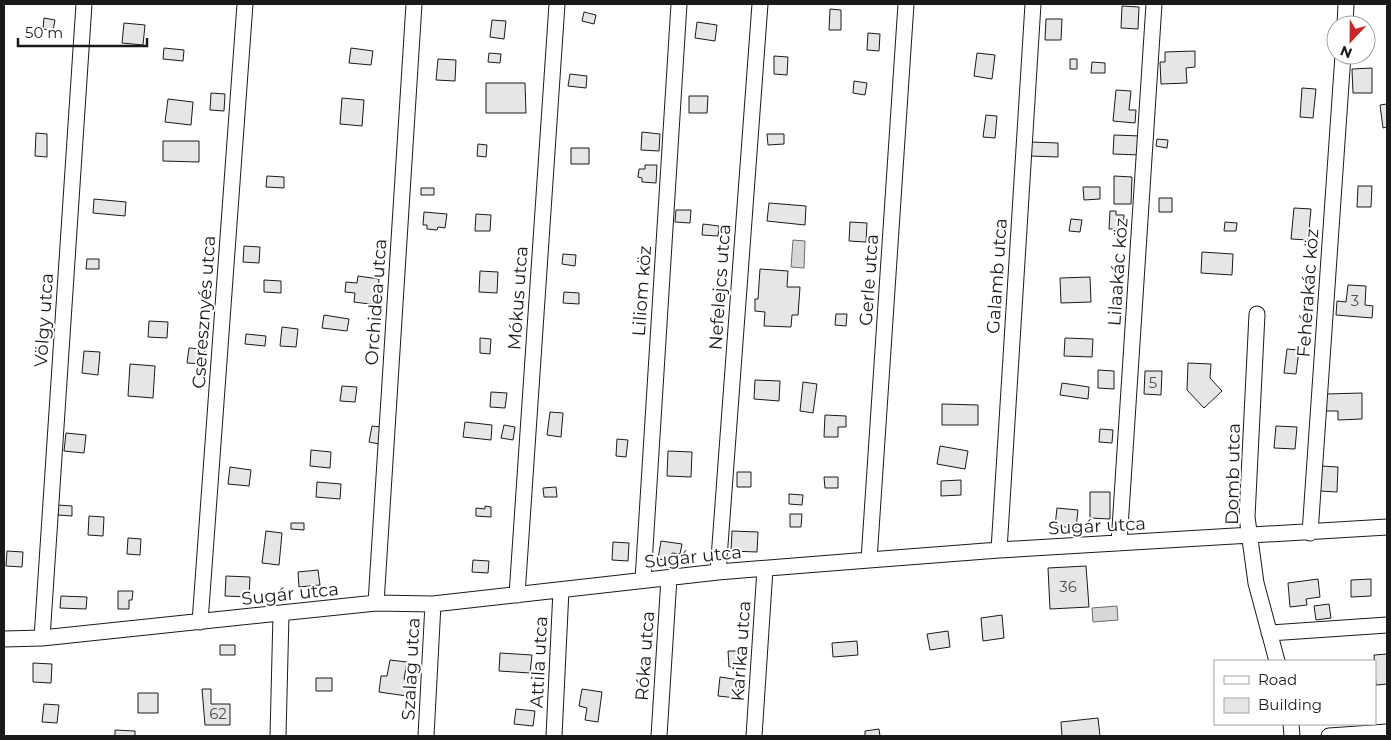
<svg xmlns="http://www.w3.org/2000/svg" width="1391" height="740" viewBox="0 0 1391 740" font-family="Montserrat,sans-serif">
<rect width="100%" height="100%" fill="#fff"/>
<path fill="#d7d7d7" stroke="#6a6a6a" d="M793 240 805 241 804 268 791 267Z
M1117 606 1118 620 1093 622 1092 608Z"/>
<path fill="#e6e6e6" stroke="#1a1a1a" d="M1122 6 1139 7 1138 29 1121 28Z
M830 9 841 10V30H829Z
M584 12 596 15 594 24 582 21Z
M44 18 55 20 53 31 43 29Z
M1046 19H1062L1061 40H1045Z
M492 20 506 21 504 39 490 37Z
M697 22 717 25 715 41 695 38Z
M124 23 145 25 143 45 122 43Z
M868 33 880 34 879 51 867 50Z
M164 48 184 50 183 61 163 59Z
M351 48 373 51 371 65 349 63Z
M1195 51V67L1186 68 1187 83 1161 84 1160 62H1165V52Z
M489 53 501 54 500 63 488 62Z
M977 53 995 55 992 79 974 76Z
M774 56 788 57 787 75 774 74Z
M438 59 456 60 455 81 436 80Z
M1070 59H1077V69H1070Z
M1092 62 1105 63V73H1091Z
M1372 68V93H1353L1352 69Z
M570 74 587 76 586 88 568 86Z
M854 81 867 83 865 95 853 93Z
M486 83H525L526 113H486Z
M1302 88 1316 89 1313 118 1300 117Z
M1116 90 1131 91 1129 110H1136L1135 123 1113 121Z
M211 93 225 94 224 111 210 110Z
M689 96H708L707 113H689Z
M342 98 364 100 362 126 340 124Z
M168 99 193 102 191 125 165 122Z
M1387 104V127L1383 128 1380 105Z
M986 115 997 116 995 138 983 137Z
M642 132 660 134 659 151 641 150Z
M36 133 47 134V157L35 156Z
M767 134H784V144L768 145Z
M1114 135 1141 136 1140 155 1113 154Z
M1157 139 1168 140 1167 148 1156 146Z
M163 141H199V162L163 161Z
M1031 142 1058 143V157L1030 156Z
M478 144 487 145 486 157 477 156Z
M571 148H589V164H571Z
M645 165H657L656 183 642 182V178L638 177 639 169H645Z
M267 176 284 177V188L266 187Z
M1114 176 1132 177 1131 204H1114Z
M1358 186H1372L1371 207H1357Z
M1083 187H1100V199L1084 200Z
M421 188H434V195H421Z
M1159 198H1172V212H1159Z
M94 199 126 202 125 216 93 213Z
M769 203 806 206 805 225 767 221Z
M1294 208 1311 209 1308 240 1291 239Z
M676 210H691L690 223 675 222Z
M1110 211H1116V215H1124L1123 229H1109Z
M424 212 447 214 445 228 438 227 437 230 427 229V225H423Z
M476 214 491 215 490 231H475Z
M1071 219 1082 220 1080 232 1069 231Z
M850 222 867 223 866 242 849 241Z
M1225 222 1237 223 1236 231H1224Z
M703 224 719 226 718 236 702 235Z
M244 246 260 247 259 263 243 262Z
M1202 252 1233 254 1232 275 1201 273Z
M563 254 576 255 575 266 562 264Z
M87 259H99V269H86Z
M760 269 788 271 787 287H800L798 315H792L791 327 764 326 765 312 755 311V299H758Z
M480 271 498 272 497 293 479 292Z
M358 276 379 279 377 305 354 302 355 293 345 292 346 282 357 283Z
M1090 277 1091 302 1061 303 1060 278Z
M264 280 281 281V293L264 292Z
M1348 285 1366 286 1365 305 1373 306 1372 318 1336 315 1337 301 1346 302Z
M564 292 579 293V304L563 303Z
M836 314H847L846 326 835 325Z
M324 315 349 319 347 331 322 328Z
M149 321 168 322 167 338 148 337Z
M282 327 298 329 296 347 280 346Z
M246 334 266 336 265 346 245 344Z
M480 338 491 339 490 354 480 353Z
M1065 338 1093 339 1092 357 1064 356Z
M189 348 205 349 204 364 187 363Z
M1287 349 1299 350 1296 374 1284 373Z
M84 351 100 352 98 375 82 373Z
M1188 363 1211 364 1210 378 1222 391 1204 408 1187 390Z
M130 364 155 366 153 398 128 396Z
M1098 370 1114 371V389L1098 388Z
M1145 371H1162L1161 395 1144 394Z
M755 380 780 381 779 401 754 399Z
M803 382 817 384 813 413 800 411Z
M1062 383 1089 387 1088 399 1060 395Z
M342 386 357 387 355 402 340 401Z
M491 392 507 393 505 408 490 407Z
M1362 393V419L1338 420V411H1325V394Z
M942 404 978 405V425H942Z
M550 412 563 413 561 437 547 435Z
M825 415 846 416V427H838V437H824Z
M465 422 492 425 491 440 463 437Z
M504 425 515 427 513 440 501 438Z
M372 426 381 427 379 444 369 442Z
M1276 426 1297 427 1295 449 1274 448Z
M1100 429 1113 430 1112 443 1099 442Z
M66 433 86 435 84 453 64 451Z
M617 439 628 440 626 457 616 456Z
M940 446 968 451 965 469 937 464Z
M311 450 331 452 330 468 310 466Z
M668 451 692 452 691 477 667 476Z
M1321 466 1338 467 1337 492 1320 491Z
M230 467 251 470 249 486 228 484Z
M737 472H751V487H737Z
M824 477H838V488H825Z
M961 480V495L941 496V481Z
M317 482 341 484 340 499 316 497Z
M556 487 557 497H544L543 488Z
M1090 492H1110V519L1090 518Z
M789 494 803 495 802 505 789 504Z
M58 505 72 506V516L58 515Z
M485 506 491 507V517L476 516V508L485 509Z
M1057 508 1078 510 1076 528 1055 526Z
M790 514H802L801 527H790Z
M89 516 104 517 103 536 88 535Z
M291 523H304V530L291 529Z
M266 531 282 533 279 565 262 563Z
M732 531 758 532 757 552 731 551Z
M128 538 141 539 140 555 127 554Z
M661 541 682 544 680 554 672 553 671 561 658 559Z
M613 542 629 543 628 561 612 560Z
M7 551 23 552 22 567 6 566Z
M473 560 489 561 488 573 472 572Z
M1086 566 1089 607 1050 609 1048 568Z
M318 570 320 585 299 587 298 572Z
M226 576 250 577 249 597 225 596Z
M1318 579 1320 597 1306 599 1307 605 1290 607 1288 583Z
M1371 579V596L1351 597V580Z
M118 591H133L132 600H129V609H118Z
M61 596 87 597 86 609 60 608Z
M1329 604 1331 618 1316 620 1314 606Z
M1002 615 1004 638 983 641 981 618Z
M948 631 950 647 930 650 927 634Z
M857 641 858 655 833 657 832 643Z
M220 645H235V655H220Z
M728 651H737L738 667H729Z
M500 653 532 655 530 673 499 671Z
M1387 654V684L1376 685 1374 655Z
M390 660 407 662 404 679 410 680 407 696 379 692 381 676H387Z
M33 663 52 664 51 683 33 682Z
M720 677 740 680 737 698 718 696Z
M316 678H332V691H316Z
M202 689H211V704H230V725H205Z
M582 689 602 692 598 722 585 720 587 708 579 706Z
M138 693H158V713H138Z
M44 704 59 705 57 723 42 722Z
M516 709 535 711 533 726 514 724Z
M1098 718 1100 736H1062L1061 722Z
M879 729 880 736H865V731Z
M115 730 135 731V736H115Z"/>
<g fill="none" stroke-linecap="round" stroke-linejoin="round">
<g stroke="#1a1a1a" stroke-width="17">
<path id="minor" d="M1345 25 1346 4
M1257 314 1247 517 1256 583 1277 661
M1310 533 1343 55
M1119 543 1154 4
M999 550 1033 4
M869 560 906 4
M718 572 760 4
M643 580 679 4
M517 595 557 4
M376 603 414 4
M200 622 245 4
M1269 633 1387 625
M42 638 84 4
M4 639 42 638 376 603 433 604 718 572 869 560 999 550 1387 527
M1291 724 1292 736
M278 736 281 614
M426 736 433 604
M554 736 561 590
M659 736 669 578
M754 736 765 569
M1329 736 1387 732"/>
</g>
<use href="#minor" stroke="#fff" stroke-width="15"/>
</g>
<g text-anchor="middle" stroke-width="4" stroke-linejoin="round" paint-order="stroke">
<g font-size="15" fill="#4d4d4d">
<text x="1355" y="306">3</text>
<text x="1153" y="388">5</text>
<text x="1068" y="592">36</text>
<text x="218" y="719">62</text>
</g>
<g font-size="18" fill="#1a1a1a" stroke="#fff">
<text transform="translate(1118 272) rotate(-86)" y="6">Lilaakác köz</text>
<text transform="translate(997 276) rotate(-86)" y="6">Galamb utca</text>
<text transform="translate(869 280) rotate(-86)" y="6">Gerle utca</text>
<text transform="translate(720 287) rotate(-86)" y="6">Nefelejcs utca</text>
<text transform="translate(642 291) rotate(-86)" y="6">Liliom köz</text>
<text transform="translate(1308 293) rotate(-86)" y="6">Fehérakác köz</text>
<text transform="translate(518 298) rotate(-86)" y="6">Mókus utca</text>
<text transform="translate(376 302) rotate(-86)" y="6">Orchidea utca</text>
<text transform="translate(204 312) rotate(-86)" y="6">Cseresznyés utca</text>
<text transform="translate(44 320) rotate(-86)" y="6">Völgy utca</text>
<text transform="translate(1233 474) rotate(-89)" y="6">Domb utca</text>
<text transform="translate(1097 526) rotate(-3)" y="6">Sugár utca</text>
<text transform="translate(693 557) rotate(-6)" y="6">Sugár utca</text>
<text transform="translate(290 594) rotate(-6)" y="6">Sugár utca</text>
<text transform="translate(741 651) rotate(-86)" y="6">Karika utca</text>
<text transform="translate(645 656) rotate(-86)" y="6">Róka utca</text>
<text transform="translate(539 662) rotate(-87)" y="6">Attila utca</text>
<text transform="translate(411 669) rotate(-87)" y="6">Szalag utca</text>
</g>
</g>
<rect width="1391" height="740" fill="none" stroke="#1a1a1a" stroke-width="10"/>
<rect x="1214" y="660" width="162" height="65" fill="#ffffff" stroke="#a3a3a3"/>
<rect x="1224" y="676" width="25" height="8" fill="#ffffff" stroke="#a3a3a3"/>
<text x="1258" y="685" font-size="15" fill="#1a1a1a">Road</text>
<rect x="1224" y="698" width="25" height="15" fill="#e6e6e6" stroke="#a3a3a3"/>
<text x="1258" y="710" font-size="15" fill="#1a1a1a">Building</text>
<g transform="translate(1351 40) rotate(202)"><circle r="24" fill="#ffffff" stroke="#a3a3a3"/>
<path d="M0-4L9 19L0 12L-9 19Z" fill="#c62828"/>
<text y="-8" font-size="14" font-weight="bold" text-anchor="middle" fill="#1a1a1a">N</text>
</g>
<path d="M18 38v8h129v-8" fill="none" stroke="#1a1a1a" stroke-width="2.5"/>
<text x="25" y="38" font-size="15" fill="#1a1a1a" stroke="#ffffff" stroke-width="4" paint-order="stroke">50 m</text>
</svg>
